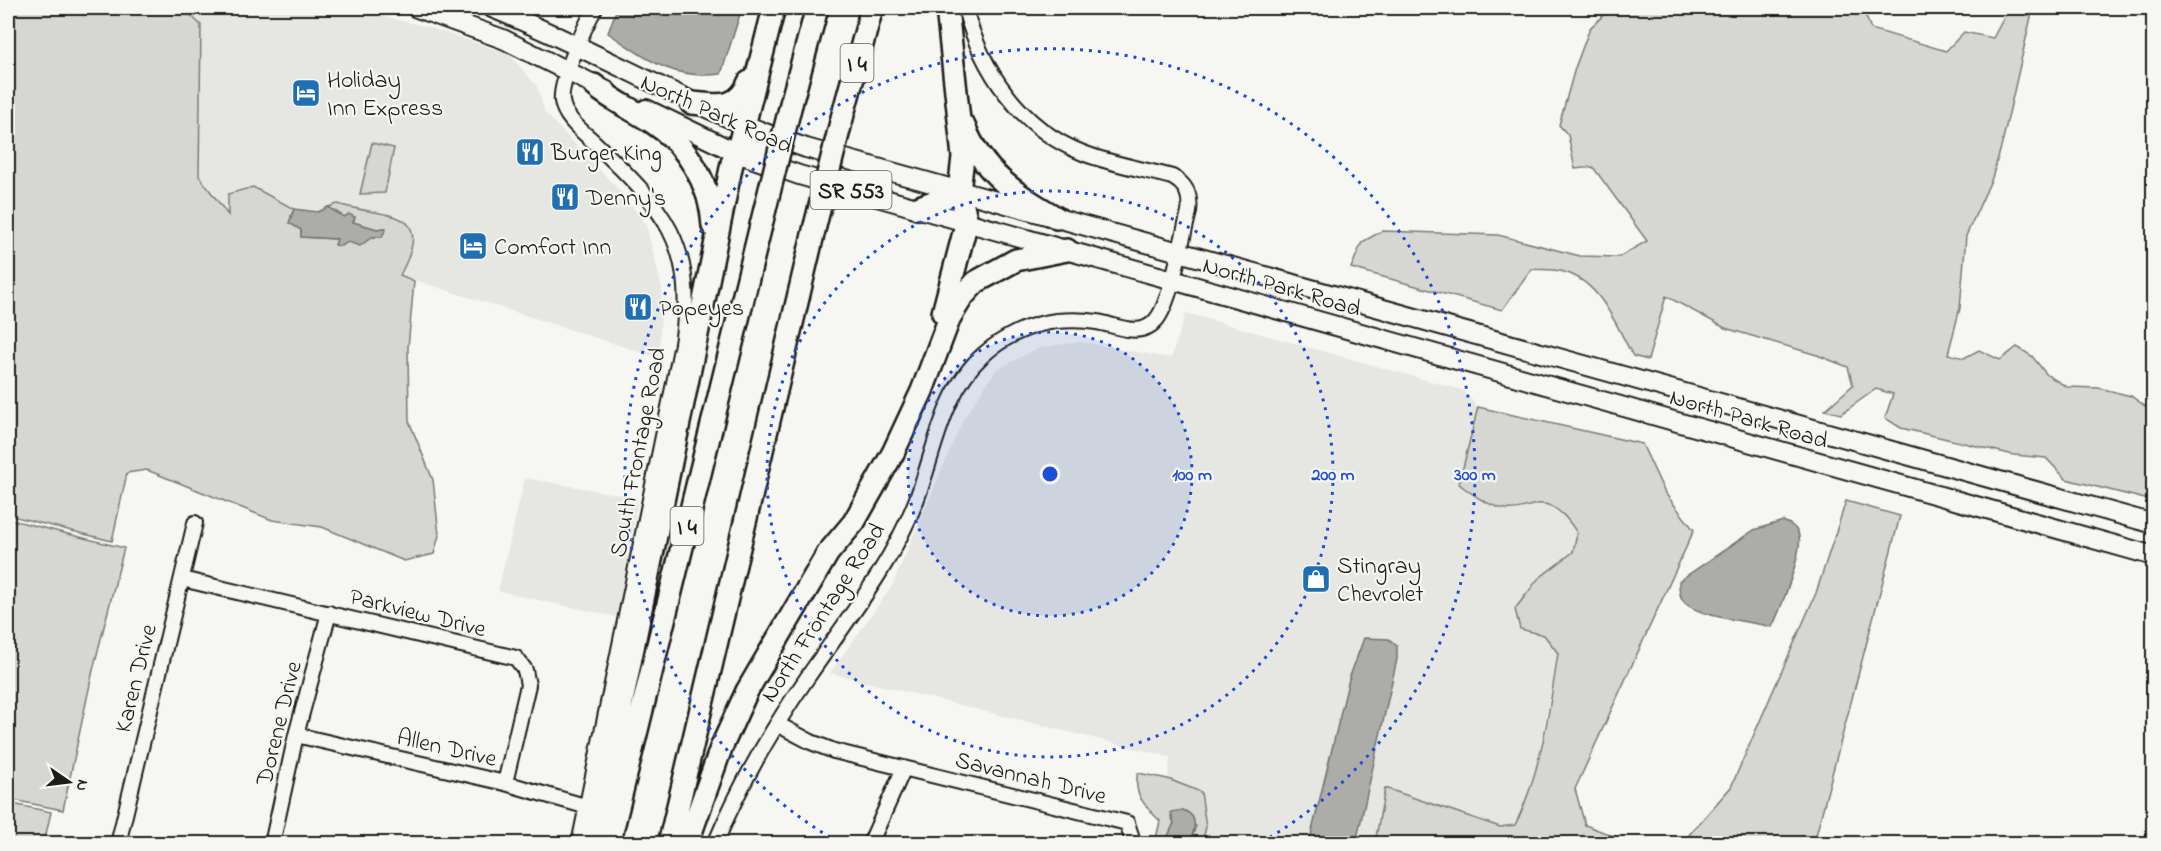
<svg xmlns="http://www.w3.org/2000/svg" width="2161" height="851" viewBox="0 0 2161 851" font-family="'Indie Flower',sans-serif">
<rect width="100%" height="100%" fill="#f6f6f2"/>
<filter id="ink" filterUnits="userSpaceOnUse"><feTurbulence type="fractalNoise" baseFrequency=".0167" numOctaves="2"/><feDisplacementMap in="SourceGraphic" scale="12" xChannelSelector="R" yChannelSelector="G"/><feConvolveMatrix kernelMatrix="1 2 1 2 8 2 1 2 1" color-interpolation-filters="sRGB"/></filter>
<g filter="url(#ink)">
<path fill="#e6e6e2" d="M183 8H349L428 27 509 54 537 86 545 113 624 195 646 225 662 288 659 358 399 275 410 226 400 216 338 204 318 212 303 211 287 207 265 193 228 204 229 216 199 176 201 25Z
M1186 313 1462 390 1478 407 1460 484 1492 506 1506 510 1541 504 1554 509 1567 518 1577 533 1573 552 1515 609 1520 629 1544 635 1558 653 1537 764 1525 803 1515 825 1500 827 1386 788 1375 843H1356L1397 659 1389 639 1364 638 1349 679 1309 843H1202L1206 827 1201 792 1168 779 1170 757 830 673 892 586 964 418 996 370 1039 348 1080 342 1171 358Z
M525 478 638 498 617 617 498 591Z"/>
<path fill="#d6d6d2" stroke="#797977" stroke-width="1.5" d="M8 8H183L201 25 199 176 228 215V194L253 187 294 209 291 216 301 230V237L337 239 360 245 372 237H382L385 228 377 229 353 222 355 217H344L328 207 338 204C384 219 438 205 400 275L414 281 408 348 409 421 433 480 439 535 434 554 404 561 322 527 272 520 147 470 127 473 112 541 8 515Z
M1611 8H1857L1863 9 1871 29 1946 51 1964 32 1993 38 2009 8H2033L2002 144 1992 178 1966 236 1960 308 1948 354 1964 358 1979 350 2000 360 2017 347 2032 356 2047 375 2067 387 2099 388 2131 396 2145 406 2153 408V501L2066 479 2046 458 2014 455 1901 428 1885 418 1893 394 1876 389 1841 414 1825 410 1853 385 1848 367 1817 355 1725 328 1666 296 1648 360 1633 356C1616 326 1601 282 1564 272 1554 269 1542 270 1532 269L1502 310 1351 268 1362 242 1382 231 1498 235 1580 256 1619 257 1647 241 1593 167 1575 169 1568 135 1559 125 1575 68 1590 28Z
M372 143 394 148 385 193 360 194Z
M1478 407 1642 444 1665 493 1694 530 1575 789 1585 825 1624 840 1650 843 1550 844 1521 837 1518 844 1375 843 1385 788 1500 827 1515 825C1540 776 1550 708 1558 653L1544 635 1520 629 1515 609 1538 579 1573 552 1577 533C1569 520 1555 502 1537 504 1527 506 1515 511 1505 509 1488 506 1472 494 1459 484Z
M1846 501 1900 516 1814 843H1682L1731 787 1816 593Z
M8 519 124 548 93 670 63 810 8 799Z
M1138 773 1168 779 1201 792 1206 827 1202 843H1194L1191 840 1196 826 1171 816 1174 823 1165 843H1155L1160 821C1146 807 1132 794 1138 773Z
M8 803 51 812 44 843H8Z"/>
<path fill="#acaca9" stroke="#727271" stroke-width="1.5" d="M617 8H742L721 74C671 80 647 59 608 33Z
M328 207 344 217 349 214 355 217 353 222 377 229 386 228 382 237H372L360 246 348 242 341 246 335 245 337 239 301 237V230L289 223 294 209 318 212Z
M1783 521C1790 524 1797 527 1799 536 1803 552 1780 611 1772 627 1750 621 1701 618 1685 603 1679 597 1679 589 1679 581L1754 530Z
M1364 638 1389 639 1397 646V659L1356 843H1309L1349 679Z
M1183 810C1198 815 1195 827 1191 840L1194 843H1165L1174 823 1171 812Z"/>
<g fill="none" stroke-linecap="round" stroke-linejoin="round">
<g stroke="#1c1c1c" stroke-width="18">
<path id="minor" d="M182 579 516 658 525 670 528 685 505 783
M777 724 811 742 834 751 1127 823 1134 844
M296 735 505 783 588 807
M118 844 195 523
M272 844 296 735 329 613
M579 844 682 344C697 244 664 209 595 143 583 132 564 118 562 101 559 83 585 26 595 8
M715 844C740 785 771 730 807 678 846 621 891 566 916 501 935 452 942 392 983 355 1003 337 1030 324 1056 321 1070 320 1084 320 1097 322 1116 325 1141 339 1156 320 1171 303 1182 237 1189 212 1191 196 1187 185 1172 177 1142 169 1111 164 1083 153 1021 129 981 70 965 8
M870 844 904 768"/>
</g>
<g stroke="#1c1c1c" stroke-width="22">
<path id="major" d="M417 8 503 39 607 91
M492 8C598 51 697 111 806 148L2154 524
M646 109 737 153 799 175 2154 556"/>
</g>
<g stroke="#1c1c1c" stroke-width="26">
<path id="highway" d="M594 85C612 101 632 109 652 122 687 144 711 185 713 226
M691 103C717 105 737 111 749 82
M791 104 817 8
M842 118 872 8
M964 126C983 174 1015 193 1057 218
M737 153 779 139
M917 208 959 192
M943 313 967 221 959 192 963 157 947 8
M593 844 732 163 737 153 774 8
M609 844 765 209
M669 844 815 226
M687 844 721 748 747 691 828 553 854 522 893 453 922 391 950 317 963 296 976 282 1016 260 1067 250"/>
</g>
<use href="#minor" stroke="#f6f6f2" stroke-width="14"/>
<use href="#major" stroke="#f6f6f2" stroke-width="18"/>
<use href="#highway" stroke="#f6f6f2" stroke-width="21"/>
<g stroke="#1c1c1c" stroke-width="26" stroke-linecap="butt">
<path id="highway-bridge" d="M765 209 791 104
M815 226 842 118"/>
</g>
<use href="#highway-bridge" stroke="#f6f6f2" stroke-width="21"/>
</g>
</g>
<circle cx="1050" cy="474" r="142" fill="#1d4ed8" fill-opacity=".12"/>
<g fill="none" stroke="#1d4ed8" stroke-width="3" stroke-dasharray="3 6">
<circle cx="1050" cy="474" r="142"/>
<circle cx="1050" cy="474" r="283"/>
<path d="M838 842A425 425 0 1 1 1262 842"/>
</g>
<defs>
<g id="hotel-square" transform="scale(1.5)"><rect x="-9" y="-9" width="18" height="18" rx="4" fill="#1f6fb2" stroke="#f6f6f2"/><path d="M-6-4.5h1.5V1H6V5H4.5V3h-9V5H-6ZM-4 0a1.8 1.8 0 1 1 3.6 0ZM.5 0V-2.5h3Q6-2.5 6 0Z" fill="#fff"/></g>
<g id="restaurant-square" transform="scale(1.5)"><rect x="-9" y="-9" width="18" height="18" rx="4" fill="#1f6fb2" stroke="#f6f6f2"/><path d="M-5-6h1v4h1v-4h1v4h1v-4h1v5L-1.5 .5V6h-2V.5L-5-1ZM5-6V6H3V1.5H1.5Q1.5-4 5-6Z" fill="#fff"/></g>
<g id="shop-square" transform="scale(1.5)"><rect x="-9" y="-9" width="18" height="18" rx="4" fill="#1f6fb2" stroke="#f6f6f2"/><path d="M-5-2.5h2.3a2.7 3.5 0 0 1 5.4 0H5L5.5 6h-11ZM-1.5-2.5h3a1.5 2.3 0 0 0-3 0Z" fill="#fff"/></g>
</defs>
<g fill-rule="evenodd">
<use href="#hotel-square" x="306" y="93"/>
<use href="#restaurant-square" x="530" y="152"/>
<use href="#restaurant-square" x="565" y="197"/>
<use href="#hotel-square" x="473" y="246"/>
<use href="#restaurant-square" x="638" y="307"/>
<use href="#shop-square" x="1316" y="579"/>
</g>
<g text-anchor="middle" stroke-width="4.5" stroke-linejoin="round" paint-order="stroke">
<g fill="#f6f6f2" stroke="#5d5d5c" stroke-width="1.5">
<rect x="840.5" y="44" width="33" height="38" rx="4.5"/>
<rect x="810.5" y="171" width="81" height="38" rx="4.5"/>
<rect x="670.5" y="507" width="33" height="38" rx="4.5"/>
</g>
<g font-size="22" font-weight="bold" fill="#1c1c1c">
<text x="857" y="71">I 4</text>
<text x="851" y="198">SR 553</text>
<text x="687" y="534">I 4</text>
</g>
<g font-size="24" fill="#1c1c1c" stroke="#f6f6f2" text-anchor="start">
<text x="327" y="87">Holiday<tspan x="327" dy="28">Inn Express</tspan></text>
<text x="551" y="160">Burger King</text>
<text x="586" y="205">Denny's</text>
<text x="494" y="254">Comfort Inn</text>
<text x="659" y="315">Popeyes</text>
<text x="1337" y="573">Stingray<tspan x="1337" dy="28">Chevrolet</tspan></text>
</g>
<g font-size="24" fill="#1c1c1c" stroke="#f6f6f2">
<text transform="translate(717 113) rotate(24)" y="8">North Park Road</text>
<text transform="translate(1282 286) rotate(16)" y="8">North Park Road</text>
<text transform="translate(1749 418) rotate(16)" y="8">North Park Road</text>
<text transform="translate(637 452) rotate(-79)" y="8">South Frontage Road</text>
<text transform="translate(418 612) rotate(14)" y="8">Parkview Drive</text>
<text transform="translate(822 612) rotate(-57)" y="8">North Frontage Road</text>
<text transform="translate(135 678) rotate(-76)" y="8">Karen Drive</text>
<text transform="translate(278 723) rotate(-76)" y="8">Dorene Drive</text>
<text transform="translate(447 747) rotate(13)" y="8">Allen Drive</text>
<text transform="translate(1031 777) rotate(14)" y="8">Savannah Drive</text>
</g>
</g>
<circle cx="1050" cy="474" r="9" fill="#1d4ed8" stroke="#f6f6f2" stroke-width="3"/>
<g font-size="18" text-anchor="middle" font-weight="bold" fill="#1d4ed8" stroke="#f6f6f2" stroke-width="4.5" stroke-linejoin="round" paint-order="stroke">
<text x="1192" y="480">100 m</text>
<text x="1333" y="480">200 m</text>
<text x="1475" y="480">300 m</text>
</g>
<rect width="2161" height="851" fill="none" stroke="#f6f6f2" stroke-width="30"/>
<rect x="15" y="15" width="2131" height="821" fill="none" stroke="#1c1c1c" stroke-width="2" filter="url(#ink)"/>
<g transform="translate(69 782) rotate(104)" stroke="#f6f6f2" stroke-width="4.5" paint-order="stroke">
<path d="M0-4.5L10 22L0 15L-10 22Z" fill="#1c1c1c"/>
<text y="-9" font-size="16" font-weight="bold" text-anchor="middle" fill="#1c1c1c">N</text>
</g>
</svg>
